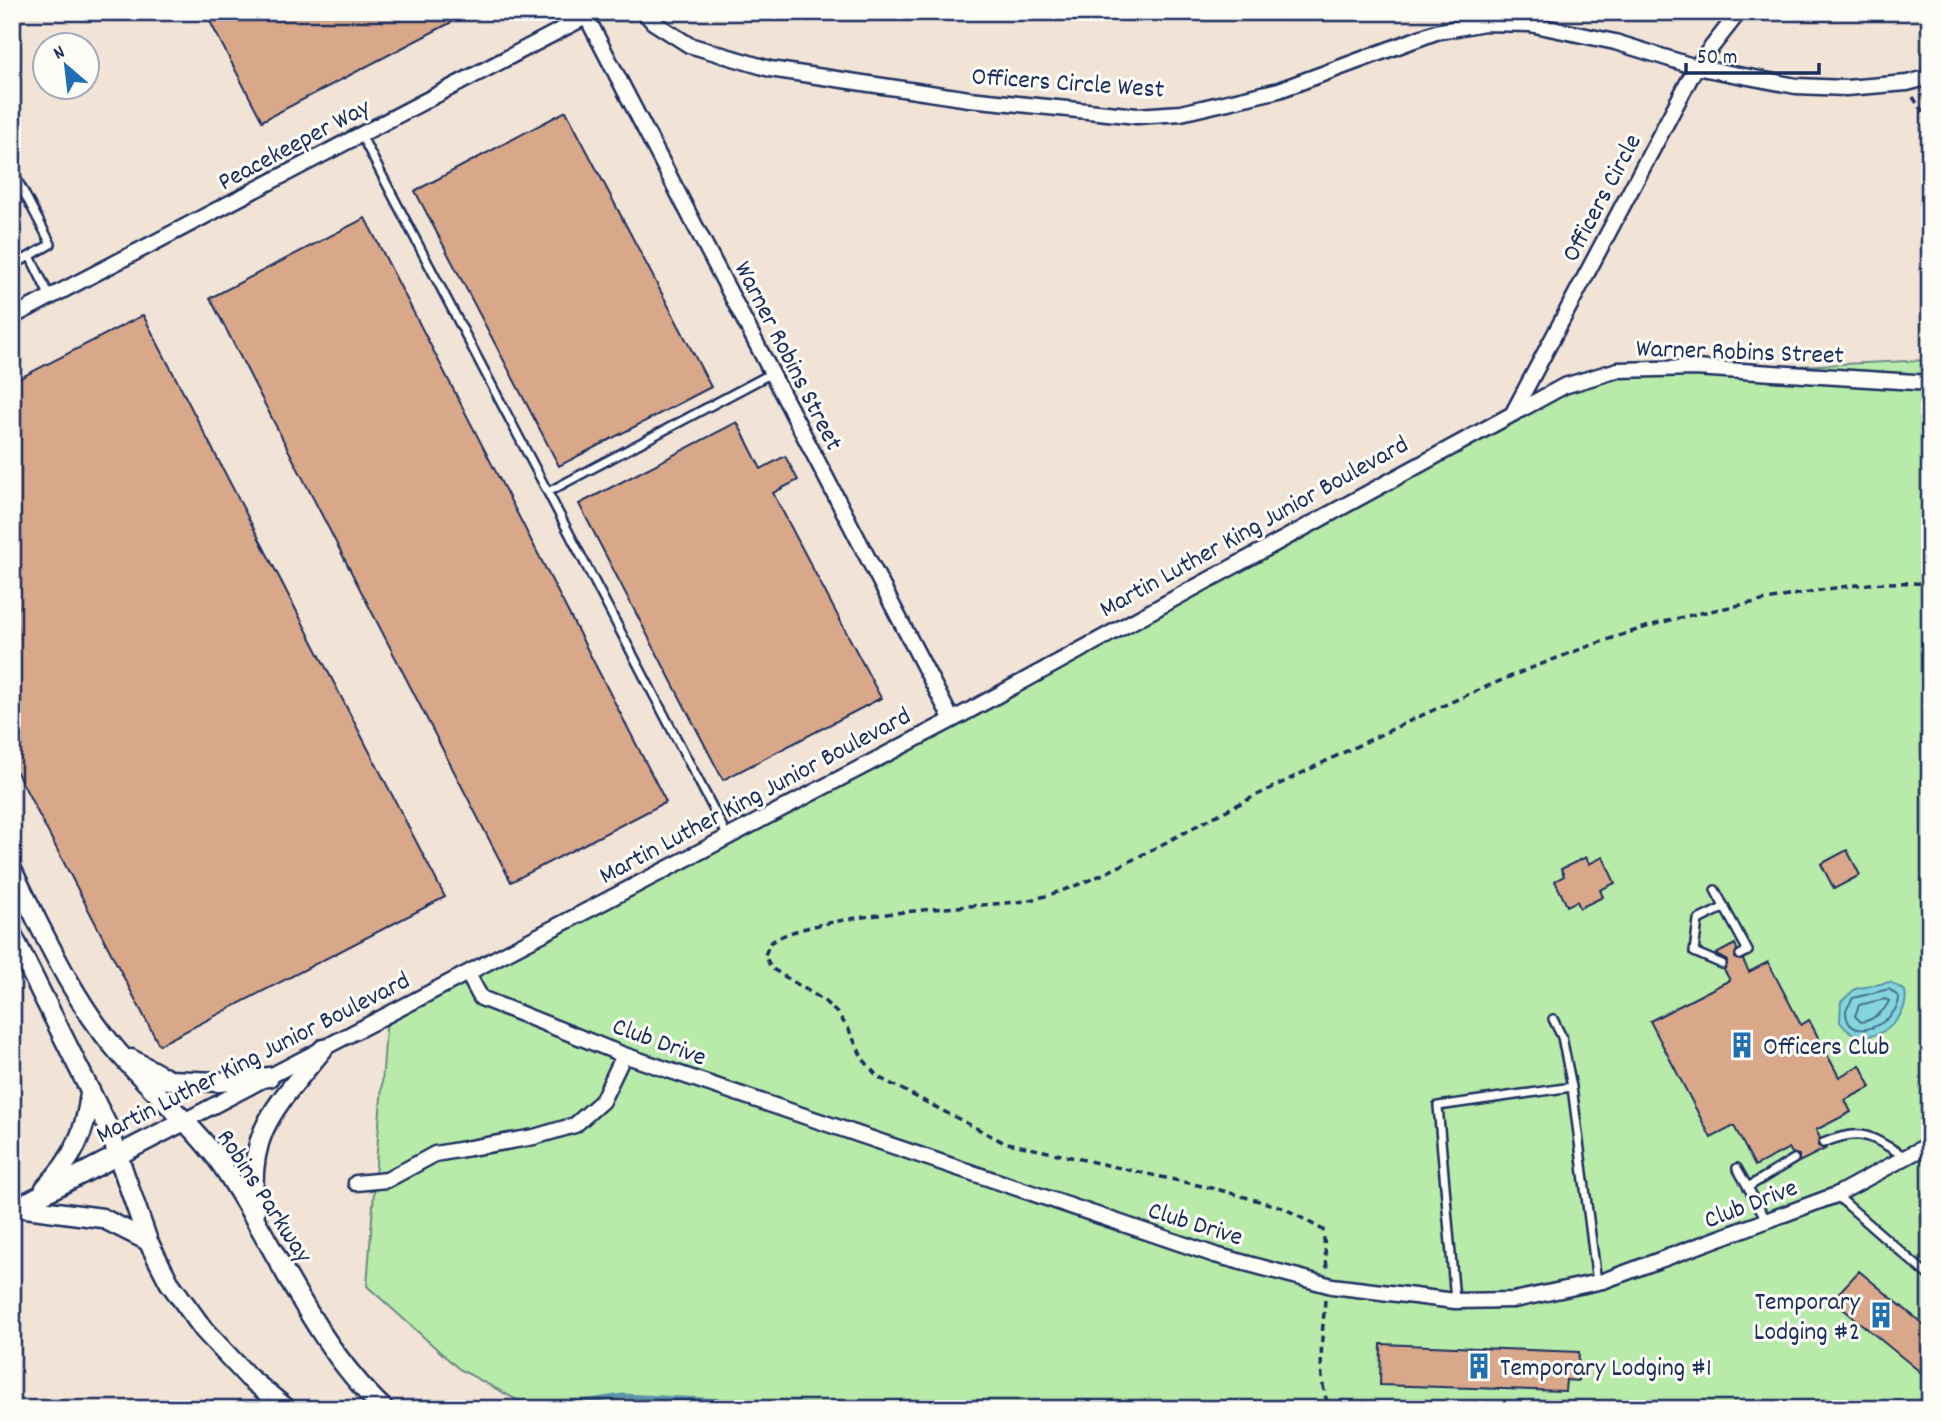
<svg xmlns="http://www.w3.org/2000/svg" width="1942" height="1421" viewBox="0 0 1942 1421" font-family="Dekko,sans-serif">
<rect width="100%" height="100%" fill="#f2e3d7"/>
<filter id="ink" filterUnits="userSpaceOnUse"><feTurbulence type="fractalNoise" baseFrequency=".0143" numOctaves="2"/><feDisplacementMap in="SourceGraphic" scale="14" xChannelSelector="R" yChannelSelector="G"/><feConvolveMatrix kernelMatrix="1 2 1 2 8 2 1 2 1" color-interpolation-filters="sRGB"/></filter>
<g filter="url(#ink)">
<path fill="#b8eaaa" stroke="#6a8c84" stroke-width="2" d="M1930 360V1409H534L459 1369 367 1286 387 1016 1601 375Z"/>
<path fill="#84d5dc" stroke="#5a93aa" stroke-width="2" d="M1890 982 1905 991C1912 1022 1863 1056 1840 1022L1841 1002 1855 989Z"/>
<g fill="none" stroke-linecap="round" stroke-linejoin="round">
<path stroke="#457190" stroke-width="2" d="M1889 989 1899 997C1899 1023 1845 1048 1846 1010L1853 998Z
M1885 999 1889 1001C1885 1011 1872 1021 1861 1022L1855 1016 1859 1005Z"/>
<path stroke="#5a93aa" stroke-width="5" d="M537 1409 623 1396 877 1409"/>
</g>
<path fill="#d9a88b" stroke="#1b2f5e" stroke-width="2" d="M205 12H471L262 121Z
M566 111 711 387 559 466 415 191Z
M365 218 666 802 511 882 210 298Z
M143 315 445 897 159 1045 12 763V382Z
M737 422 761 469 785 456 798 480 773 493 881 698 723 780 579 504Z
M1847 850 1860 875 1834 889 1821 864Z
M1586 857 1589 864 1603 857 1615 883 1600 890 1603 897 1580 908 1577 901 1567 906 1555 881 1564 876 1561 869Z
M1735 944 1737 949 1735 958 1743 960 1749 972 1768 962 1801 1025 1809 1020 1839 1077 1860 1065 1871 1087 1845 1100 1851 1112 1816 1130 1820 1138 1818 1146 1825 1149 1799 1162V1155L1792 1153 1789 1148 1755 1166 1734 1126 1711 1138 1650 1021 1730 980 1724 970 1727 961 1716 954Z
M1859 1271 1930 1330V1380L1832 1300Z
M1381 1344 1579 1352 1578 1381 1566 1380 1565 1391 1380 1385Z"/>
<g fill="none" stroke-linecap="round" stroke-linejoin="round">
<g stroke="#1b2f5e" stroke-width="12">
<path id="service" d="M361 135 728 837
M12 170 51 244 30 256
M12 266 30 256 50 297
M548 492 772 373
M1715 890 1748 951 1740 955
M1722 964 1694 952 1698 920 1725 907
M1553 1019 1562 1037 1572 1087 1597 1282
M1823 1143C1864 1126 1870 1137 1906 1157
M1737 1168 1767 1221
M1748 1187 1794 1159
M1836 1195 1930 1277
M1455 1300 1438 1106 1572 1087"/>
</g>
<g stroke="#1b2f5e" stroke-width="19">
<path id="minor" d="M584 12 952 720
M644 12 653 22 689 45 770 69 969 99 1137 116 1181 113 1279 90 1436 32 1484 23 1530 24 1615 42 1696 67 1796 86 1846 88 1907 83 1930 77
M12 317 595 12
M1514 411 1696 67 1739 12
M468 974 481 998 624 1055 1215 1255 1332 1286 1455 1301 1514 1300 1603 1281 1836 1195 1930 1144
M184 1121 952 720 1564 386 1618 370 1695 368 1930 383
M356 1183 387 1180 435 1154 534 1137 575 1125 602 1101 624 1055"/>
</g>
<g stroke="#1b2f5e" stroke-width="23">
<path id="tertiary" d="M12 870C43 932 73 1001 119 1053 152 1092 194 1125 223 1167 276 1246 313 1343 384 1409
M12 934 108 1127 148 1241 169 1282 204 1330 248 1377 287 1409
M131 1059 169 1080 219 1082 269 1077
M45 1188C73 1159 86 1132 90 1093
M18 1207 102 1218 148 1241
M12 1210 184 1121
M255 1213C246 1131 274 1109 323 1049"/>
</g>
<path stroke="#1b2f5e" stroke-width="3.5" stroke-dasharray="7 5" stroke-linecap="butt" d="M1913 97 1930 124
M1327 1268 1323 1230 1284 1208 1220 1190 1003 1142 878 1077 863 1059 848 1028 837 1013 823 1000 771 968 765 955 770 943C808 914 971 907 1026 901 1101 884 1169 838 1237 805 1367 741 1496 675 1634 631 1675 617 1719 609 1762 601 1818 590 1872 579 1930 584
M1325 1300C1323 1330 1315 1384 1331 1409"/>
<use href="#service" stroke="#fdfcf7" stroke-width="7"/>
<use href="#minor" stroke="#fdfcf7" stroke-width="14"/>
<use href="#tertiary" stroke="#fdfcf7" stroke-width="18"/>
</g>
</g>
<defs>
<g id="building-bare" transform="scale(2.1)"><path d="M-4-6H4V6H1V3H-1V6H-4ZM-2.5-4.3h1.7v1.8h-1.7ZM.8-4.3h1.7v1.8H.8ZM-2.5-1h1.7V.8h-1.7ZM.8-1h1.7V.8H.8Z" fill="#1f6fb2" stroke="#fdfcf7" stroke-width="2.5" paint-order="stroke"/></g>
</defs>
<g fill-rule="evenodd">
<use href="#building-bare" x="1742" y="1045"/>
<use href="#building-bare" x="1881" y="1315"/>
<use href="#building-bare" x="1479" y="1366"/>
</g>
<g text-anchor="middle" stroke-width="6" stroke-linejoin="round" paint-order="stroke">
<g font-size="26" fill="#1b2f5e" stroke="#fdfcf7">
<text transform="translate(1068 81) rotate(4)" y="9">Officers Circle West</text>
<text transform="translate(293 143) rotate(-28)" y="9">Peacekeeper Way</text>
<text transform="translate(1600 197) rotate(-62)" y="9">Officers Circle</text>
<text transform="translate(1740 350) rotate(2)" y="9">Warner Robins Street</text>
<text transform="translate(790 355) rotate(63)" y="9">Warner Robins Street</text>
<text transform="translate(1253 525) rotate(-29)" y="9">Martin Luther King Junior Boulevard</text>
<text transform="translate(754 794) rotate(-28)" y="9">Martin Luther King Junior Boulevard</text>
<text transform="translate(660 1040) rotate(20)" y="9">Club Drive</text>
<text transform="translate(252 1056) rotate(-27)" y="9">Martin Luther King Junior Boulevard</text>
<text transform="translate(266 1195) rotate(57)" y="9">Robins Parkway</text>
<text transform="translate(1750 1202) rotate(-21)" y="9">Club Drive</text>
<text transform="translate(1196 1222) rotate(17)" y="9">Club Drive</text>
</g>
<g font-size="26" fill="#1b2f5e" stroke="#fdfcf7" text-anchor="start">
<text x="1763" y="1054">Officers Club</text>
<text x="1860" y="1309" text-anchor="end">Temporary<tspan x="1860" dy="30">Lodging #2</tspan></text>
<text x="1500" y="1375">Temporary Lodging #1</text>
</g>
</g>
<rect width="1942" height="1421" fill="none" stroke="#fdfcf7" stroke-width="42"/>
<rect x="21" y="21" width="1900" height="1379" fill="none" stroke="#1b2f5e" stroke-width="2.5" filter="url(#ink)"/>
<g transform="translate(66 66) rotate(332)"><circle r="33" fill="#fdfcf7" stroke="#a3aaba" stroke-width="2"/>
<path d="M0-5L12 26L0 18L-12 26Z" fill="#1f6fb2"/>
<text y="-10" font-size="19" font-weight="bold" text-anchor="middle" fill="#1b2f5e">N</text>
</g>
<path d="M1686 63v10h133v-10" fill="none" stroke="#1b2f5e" stroke-width="3.5"/>
<text x="1697" y="63" font-size="21" fill="#1b2f5e" stroke="#fdfcf7" stroke-width="5" paint-order="stroke">50 m</text>
</svg>
